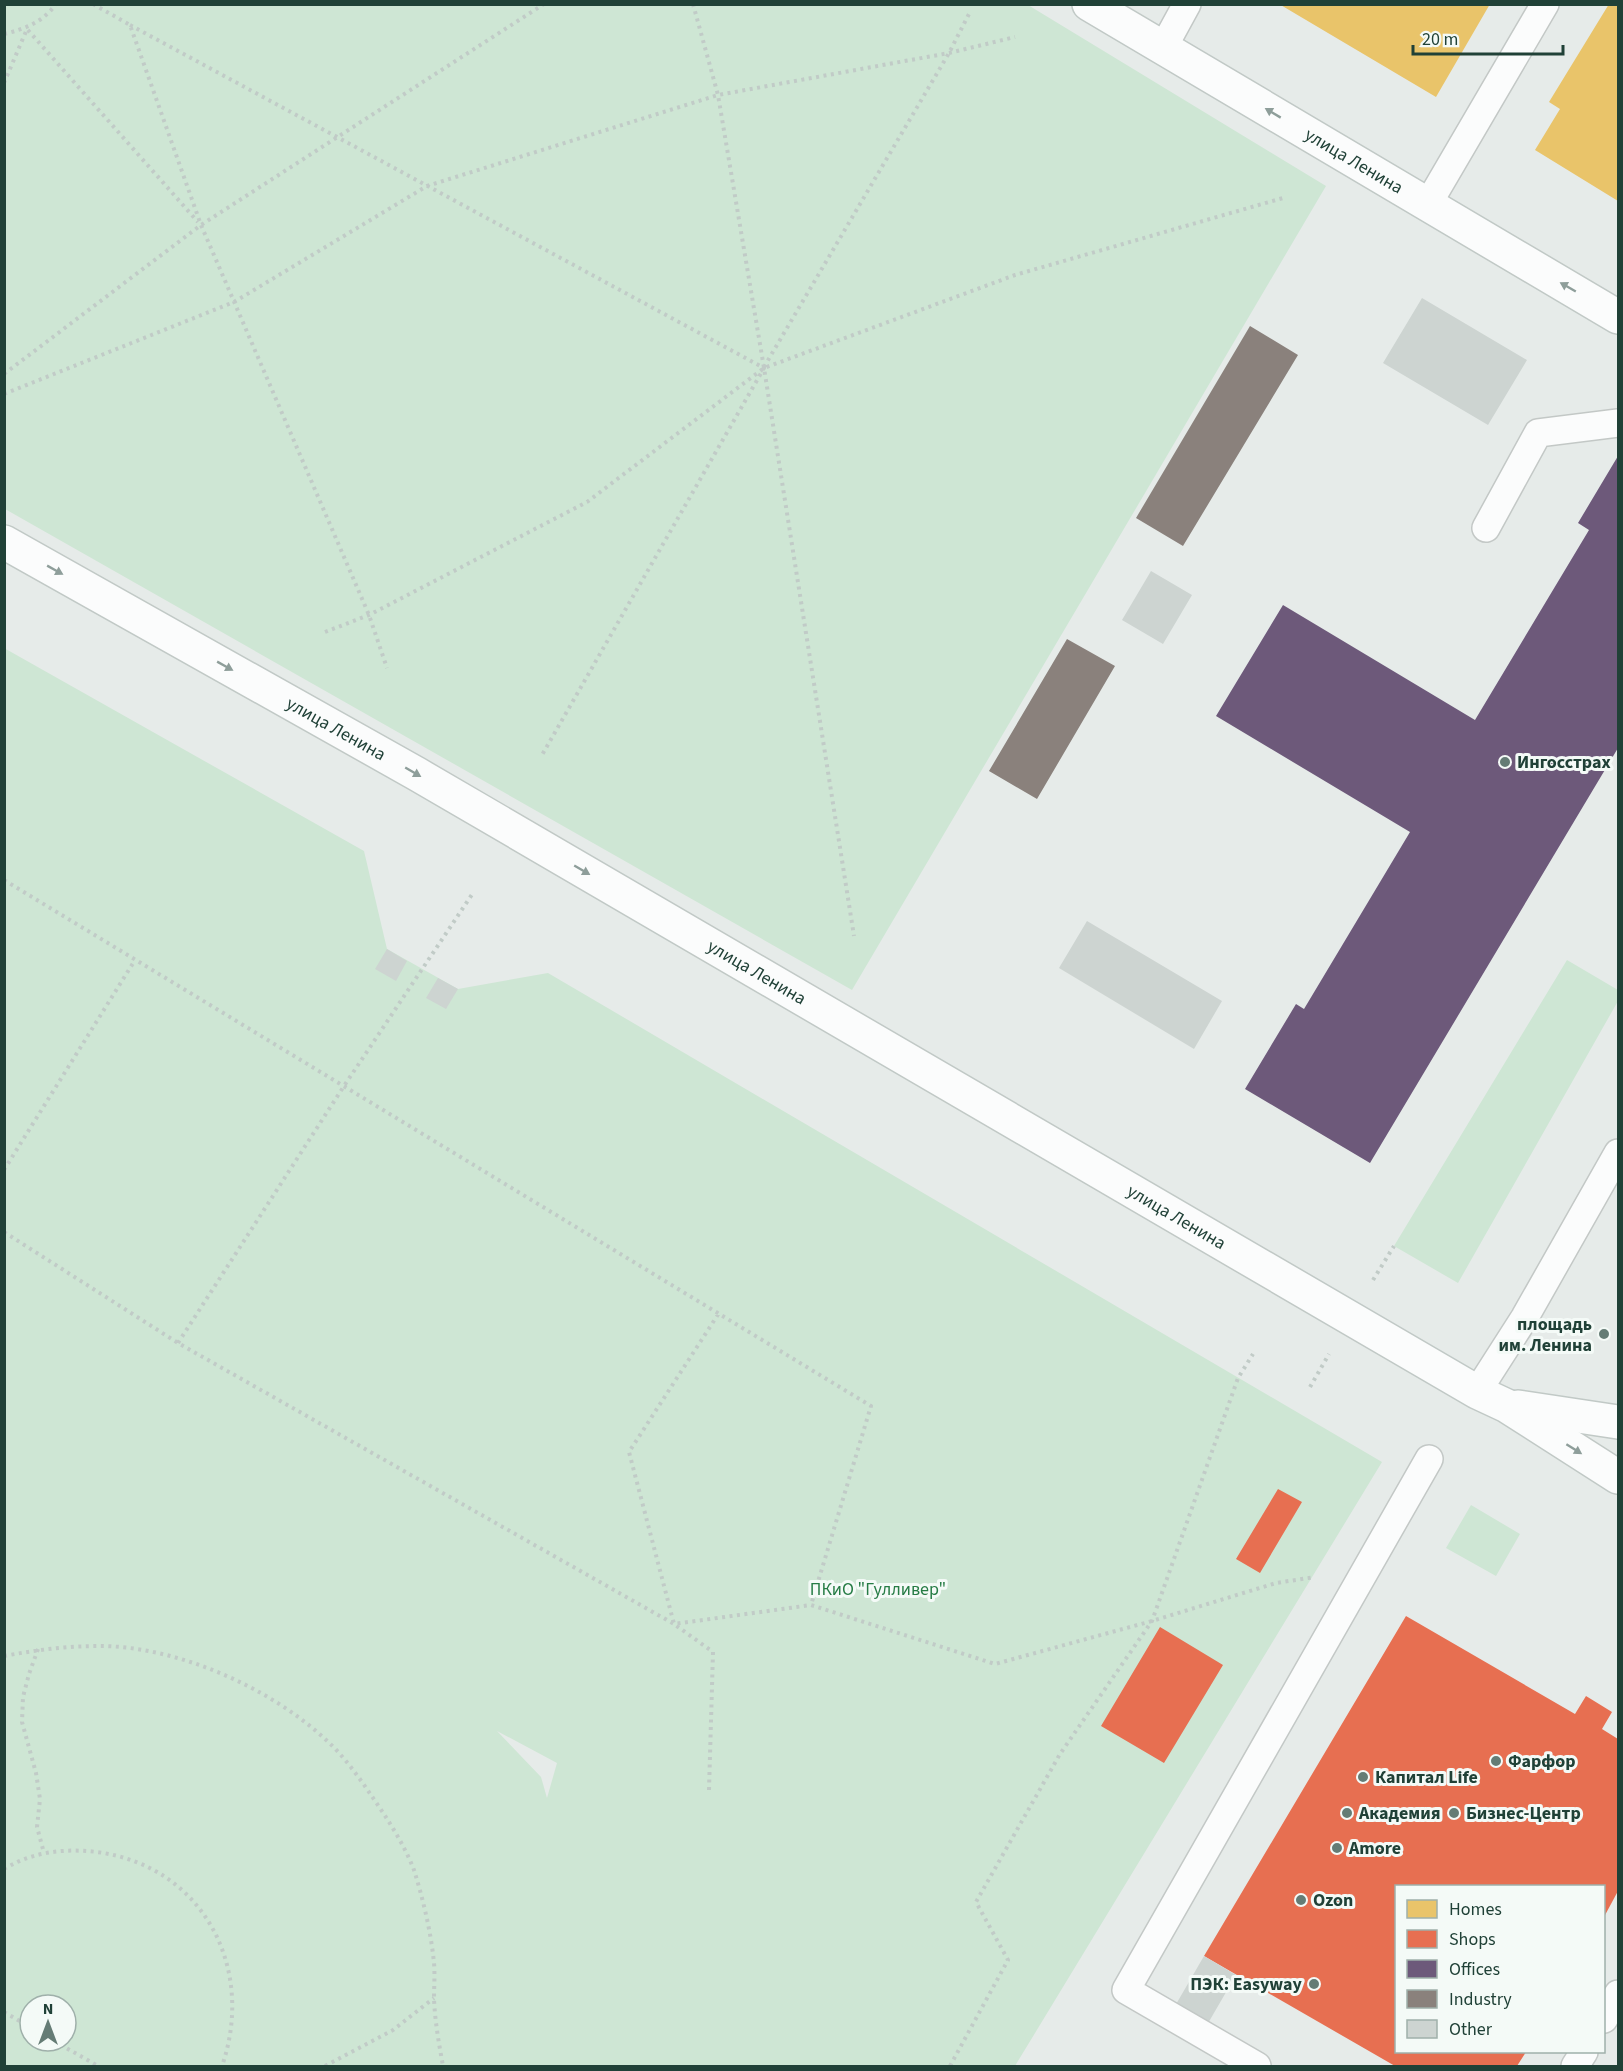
<svg xmlns="http://www.w3.org/2000/svg" width="1623" height="2071" viewBox="0 0 1623 2071" font-family="'Source Sans 3',sans-serif">
<rect width="100%" height="100%" fill="#e6ebe9"/>
<path fill="#cee6d4" fill-rule="evenodd" d="M5 4 1028 5 1326 186 852 990 5 509Z
M4 648 364 851 387 949 458 989 548 973 1382 1462 1015 2066H5ZM497 1731 557 1763 547 1798 541 1777ZM30 2005H66V2041H30Z
M1567 960 1618 990V1001L1458 1283 1394 1246Z
M1471 1505 1520 1534 1496 1576 1446 1548Z"/>
<path fill="#e9c46a" d="M1279 4H1490L1436 97Z
M1609 4H1618V201L1535 150 1560 109 1549 102Z"/>
<path fill="#e76f51" d="M1278 1489 1302 1502 1260 1573 1236 1559Z
M1406 1616 1575 1714 1586 1696 1612 1712 1602 1729 1618 1739V1891L1604 1917V1886H1396V2052H1526L1517 2066H1395L1204 1956Z
M1160 1627 1223 1665 1164 1763 1101 1726Z"/>
<path fill="#6d597a" d="M1618 456V748L1370 1163 1245 1089 1296 1004 1304 1009 1410 832 1216 716 1283 605 1475 720 1589 530 1578 523Z"/>
<path fill="#8a817c" d="M1250 326 1298 355 1183 546 1136 518Z
M1067 639 1115 666 1037 799 989 771Z"/>
<path fill="#cdd4d1" d="M1422 298 1527 360 1488 425 1383 363Z
M1151 571 1192 595 1163 644 1122 620Z
M1087 921 1222 1001 1194 1049 1059 968Z
M387 949 407 961 396 981 375 969Z
M438 978 458 989 446 1009 426 998Z
M1204 1956 1236 1975 1207 2025 1175 2006Z"/>
<g fill="none" stroke-linecap="round" stroke-linejoin="round">
<g stroke="#c3c8c6" stroke-width="30">
<path id="lane" d="M1163 48 1187 4
M1428 204 1545 4
M1486 528 1538 433 1618 423
M1477 1392 1525 1317 1618 1153
M1604 2019 1618 1994
M1257 2066 1126 1990 1429 1459
M1575 2066 1584 2052"/>
</g>
<g stroke="#c1c9c6" stroke-width="36">
<g id="secondary">
<path id="s1" d="M1089 4 1618 317"/>
<path id="s2" d="M4 542 417 774 1477 1392 1507 1406 1618 1477"/>
<path d="M1518 1407 1618 1422"/>
</g>
</g>
<path stroke="#c1cbc7" stroke-width="4" stroke-dasharray="3 4.5" stroke-linecap="butt" d="M93 4 130 25 201 225 369 615 387 668
M693 4 718 95 764 368 854 936
M130 25 764 368 542 755
M4 34C25 29 43 22 56 4
M4 83 27 29 198 222
M764 367 949 53 970 12
M4 374 201 225 544 4
M4 394 234 302 427 186 718 95 949 53 1015 37
M325 632 369 615 587 502 764 368 1015 275 1283 198
M4 880 871 1406 811 1605
M4 1170 135 960
M4 1232 178 1343 674 1624 811 1605 995 1664 1152 1621 1276 1583 1315 1577
M1373 1280 1394 1246
M178 1343 344 1086 473 893
M1310 1387 1329 1354
M38 1649 29 1674 23 1697 22 1722 36 1773 40 1799 37 1827 44 1853
M4 1656C36 1650 67 1646 99 1646 176 1646 269 1687 325 1739 343 1755 358 1776 371 1795 387 1818 404 1844 414 1870 423 1899 431 1932 434 1963 435 1975 434 1987 434 1999 435 2022 439 2044 443 2066
M709 1790 713 1652 674 1624 629 1452 719 1313
M4 1869C32 1852 64 1848 97 1852 203 1866 256 1968 222 2066
M4 2012 30 2027
M54 2041 98 2066
M325 2066 393 2030 434 1998
M950 2066 1008 1960 976 1902 1060 1754 1152 1621 1238 1378 1253 1354"/>
<use href="#lane" stroke="#fbfcfc" stroke-width="27"/>
<use href="#secondary" stroke="#fbfcfc" stroke-width="33"/>
</g>
<defs><path id="oneway-solid" d="M-6-.8H1V-3.2L6.5 0L1 3.2V.8H-6Z" transform="scale(1.5)"/></defs>
<g fill="#8e9e9a">
<use href="#oneway-solid" transform="translate(1273 113) rotate(-149)"/>
<use href="#oneway-solid" transform="translate(1568 287) rotate(-150)"/>
<use href="#oneway-solid" transform="translate(55 570) rotate(29)"/>
<use href="#oneway-solid" transform="translate(225 666) rotate(29)"/>
<use href="#oneway-solid" transform="translate(413 772) rotate(30)"/>
<use href="#oneway-solid" transform="translate(582 870) rotate(30)"/>
<use href="#oneway-solid" transform="translate(1574 1449) rotate(32)"/>
</g>
<g fill="#657c75" stroke="#f4faf7" stroke-width="2">
<circle cx="1505" cy="762" r="6"/>
<circle cx="1604" cy="1334" r="6"/>
<circle cx="1496" cy="1761" r="6"/>
<circle cx="1363" cy="1777" r="6"/>
<circle cx="1347" cy="1813" r="6"/>
<circle cx="1454" cy="1813" r="6"/>
<circle cx="1337" cy="1848" r="6"/>
<circle cx="1301" cy="1900" r="6"/>
<circle cx="1314" cy="1984" r="6"/>
</g>
<g text-anchor="middle" stroke-width="6" stroke-linejoin="round" paint-order="stroke">
<g font-size="18" fill="#204137" stroke="#f4faf7">
<text dy="6" stroke="none"><textPath href="#s1" startOffset="308">улица Ленина</textPath></text>
<text dy="6" stroke="none"><textPath href="#s2" startOffset="381">улица Ленина</textPath></text>
<text dy="6" stroke="none"><textPath href="#s2" startOffset="867">улица Ленина</textPath></text>
<text dy="6" stroke="none"><textPath href="#s2" startOffset="1353">улица Ленина</textPath></text>
</g>
<g font-size="18" font-weight="bold" fill="#204137" stroke="#f4faf7" text-anchor="start">
<text x="1517" y="768">Ингосстрах</text>
<text x="1592" y="1330" text-anchor="end">площадь<tspan x="1592" dy="21">им. Ленина</tspan></text>
<text x="1508" y="1767">Фарфор</text>
<text x="1375" y="1783">Капитал Life</text>
<text x="1359" y="1819">Академия</text>
<text x="1466" y="1819">Бизнес-Центр</text>
<text x="1349" y="1854">Amore</text>
<text x="1313" y="1906">Ozon</text>
<text x="1302" y="1990" text-anchor="end">ПЭК: Easyway</text>
</g>
<g font-size="18" fill="#267c45" stroke="#f4faf7">
<text x="878" y="1595">ПКиО "Гулливер"</text>
</g>
</g>
<rect width="1623" height="2071" fill="none" stroke="#204137" stroke-width="12"/>
<rect x="1395" y="1885" width="210" height="168" fill="#f4faf7" stroke="#9fb0aa" stroke-width="1.5"/>
<rect x="1407" y="1900" width="30" height="18" fill="#e9c46a" stroke="#9fb0aa" stroke-width="1.5"/>
<text x="1449" y="1915" font-size="18" fill="#204137">Homes</text>
<rect x="1407" y="1930" width="30" height="18" fill="#e76f51" stroke="#9fb0aa" stroke-width="1.5"/>
<text x="1449" y="1945" font-size="18" fill="#204137">Shops</text>
<rect x="1407" y="1960" width="30" height="18" fill="#6d597a" stroke="#9fb0aa" stroke-width="1.5"/>
<text x="1449" y="1975" font-size="18" fill="#204137">Offices</text>
<rect x="1407" y="1990" width="30" height="18" fill="#8a817c" stroke="#9fb0aa" stroke-width="1.5"/>
<text x="1449" y="2005" font-size="18" fill="#204137">Industry</text>
<rect x="1407" y="2020" width="30" height="18" fill="#cdd4d1" stroke="#9fb0aa" stroke-width="1.5"/>
<text x="1449" y="2035" font-size="18" fill="#204137">Other</text>
<g transform="translate(48 2023)"><circle r="28" fill="#f4faf7" stroke="#9fb0aa" stroke-width="1.5"/>
<path d="M0-4.5L10 22L0 15L-10 22Z" fill="#657c75"/>
<text y="-9" font-size="16" font-weight="bold" text-anchor="middle" fill="#204137">N</text>
</g>
<path d="M1413 45v9h150v-9" fill="none" stroke="#204137" stroke-width="3"/>
<text x="1422" y="45" font-size="18" fill="#204137" stroke="#f4faf7" stroke-width="4.5" paint-order="stroke">20 m</text>
</svg>
